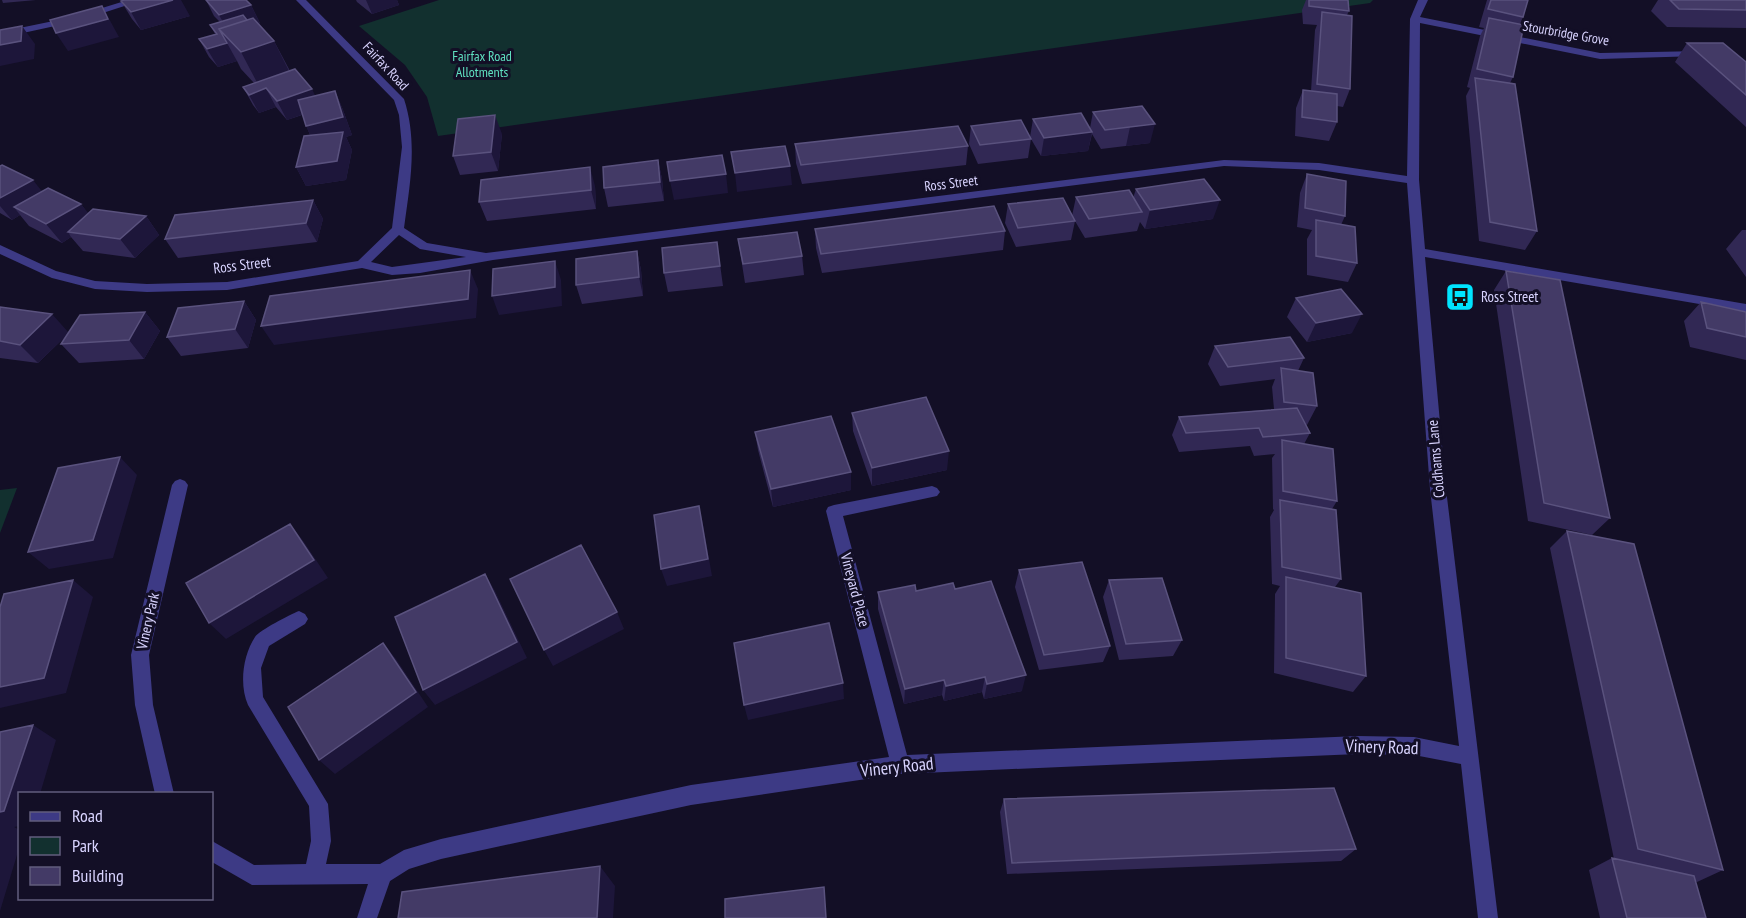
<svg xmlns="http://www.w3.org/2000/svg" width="1746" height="918" viewBox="0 0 1746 918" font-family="'PT Sans Narrow',sans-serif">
<rect width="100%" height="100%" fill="#130f26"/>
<path fill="#12302f" d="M439 0H1373L1370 3 438 136 427 97 405 65 359 26Z
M17 488 0 533V490Z"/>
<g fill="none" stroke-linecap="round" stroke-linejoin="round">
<path fill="#3d3a85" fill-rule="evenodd" d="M128 0H143L78 21 0 38V32L73 17Z
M296 0H306L404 99C418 142 410 184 404 228L427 243 486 253 1224 160 1319 163 1407 176 1410 19 1418 0H1428L1420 17 1600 53 1702 51V55L1699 56 1600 59 1420 23 1419 180 1425 249 1746 304V312L1425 257 1446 489 1498 918H1478L1461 764 1414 755 1358 754 900 774 691 805 441 859 409 869 390 881 377 918H357L368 884 252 885 212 862V841L254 865 306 864 311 841 309 806 248 705C239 685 243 655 255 637 260 630 289 615 299 611L305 614 308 619 305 624 269 646 261 668 263 697 328 804 331 841 326 864H380L404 850 441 839 691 785 889 757 826 511 828 507 834 505 932 486 937 488 940 492 937 496 843 516 907 755 1358 736 1414 737 1459 746 1430 489 1407 183 1319 170 1224 166 493 260 420 273 392 275 362 268 227 290 147 292 95 289 52 278 0 254V245L56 271 95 281 147 284 227 282 358 261 392 228 402 147 399 115 394 100ZM399 235 420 249 466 257 392 267 371 262Z
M180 479 185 481 188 485 149 655 153 705 174 794H155L135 705 131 655 172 485 175 481Z"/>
</g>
<path fill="#312854" d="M2 0H36L3 3Z
M206 0H246L251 5 260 23 258 24 274 41 290 71 315 96 335 91 343 110 352 135 346 137 352 150 346 180 306 186 296 167 310 135 302 115 287 120 276 107 259 113 253 105 243 87 254 83 241 69 237 61 218 67 209 57 199 39 215 34 210 25 220 22 214 16Z
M356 0H397L399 5 372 14 357 2Z
M1306 0H1348L1349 11 1347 15 1350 89 1343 107 1337 106V122L1329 141 1295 136 1296 108 1303 90 1311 91 1315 30 1317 25 1303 24 1302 10Z
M1487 0H1528L1523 17 1520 24 1513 77 1510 83 1537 231 1525 250 1479 241 1466 96 1470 88 1467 87 1480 36 1484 28 1479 27Z
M1658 0H1746V28L1667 27 1651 11Z
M121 1 190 16 141 30 132 19Z
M1687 43 1746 62V127L1675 62Z
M1142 106 1150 143 1101 149 1092 134 1088 151 1041 156 1031 139 1028 158 978 164 969 144 971 126 1030 137 1033 119 1090 128 1093 112Z
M502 134 498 171 460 175 453 156Z
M795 144 968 146 966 165 802 184 796 163Z
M658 160 662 179 664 201 608 207 604 188Z
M0 166 42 191 81 204 88 214 146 216 159 235 135 258 83 251 71 237 62 243 29 226 20 215 12 220 0 213Z
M1307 174 1345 216 1341 225 1357 263 1348 282 1307 275V239L1312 230 1297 227 1300 193Z
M595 186 596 209 487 221 479 202Z
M1136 189 1213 219 1145 229 1140 222 1137 231 1085 238 1072 216 1076 197 1133 198Z
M313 200 323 219 317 242 178 258 165 239Z
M1008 204 1075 221 1071 240 1016 247 1005 223Z
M815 229 1005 231 1003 250 822 273 816 248Z
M1742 230H1746V277L1726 249Z
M738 239 802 256 804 275 745 283Z
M717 242 723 286 668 292 664 273Z
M637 251 641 270 643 296 582 304 576 285Z
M1506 271 1610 518 1592 535 1528 521 1494 290Z
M1296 298 1352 333 1307 342 1287 317Z
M244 301 256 320 248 348 181 356 167 337Z
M1701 302 1746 312V360L1690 347 1684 321Z
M0 307 69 333 145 312 160 331 144 359 79 363 61 344 68 334 38 363 0 358Z
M1215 346 1304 358 1298 371 1317 406 1307 425 1305 424 1310 433 1304 444 1337 501 1332 509 1341 579 1335 587 1366 676 1353 692 1274 673 1275 594 1280 586 1272 584 1270 517 1274 510 1273 509 1272 458 1275 454 1254 456 1250 446 1179 452 1172 435 1179 417 1274 409 1272 387 1275 379 1220 386 1208 364Z
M852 413 947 470 872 486 853 431Z
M755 432 851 472V490L773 507 758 450Z
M1567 531 1723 870 1697 882 1695 881 1706 918H1600L1589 870 1612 858 1614 859 1550 548Z
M1019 570 1110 646 1103 662 1039 670 1015 587Z
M1109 580 1182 640 1173 656 1119 660 1103 597Z
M955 589 1022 691 984 699 982 692 944 701 942 695 904 704 878 609V592Z
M1004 799 1356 849 1341 861 1007 874 1000 812Z"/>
<path fill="#1d163a" d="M173 0H181L190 16 141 30 131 12Z
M366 0H397L399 5 372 14Z
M251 5 260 23 229 33 219 15Z
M102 6 119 37 68 51 56 33Z
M22 26 35 44 34 59 0 66V45Z
M274 41 294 81 267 90 276 107 259 113 249 95 261 90 241 52Z
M227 43 237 61 218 67 207 49Z
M312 89 321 108 287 120 277 101Z
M335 91 343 110 352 135 346 137 352 150 346 180 306 186 296 167 315 145 306 126Z
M495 115 502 134 498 171 491 152Z
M1155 124 1150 143 1126 146 1130 127Z
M1092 132 1088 151 1041 156 1044 138Z
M658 160 662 179 664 201 660 182Z
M790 166 792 185 737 192 735 173Z
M590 167 595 186 596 209 591 190Z
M726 174 728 193 674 200 670 181Z
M33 180 48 199 14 207 20 215 12 220 0 206V198Z
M313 200 323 219 317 242 306 223Z
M1220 200 1213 219 1145 229 1150 210Z
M81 204 96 223 68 232 71 237 62 243 46 224Z
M146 216 159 235 135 258 120 239Z
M637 251 641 270 643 296 639 277Z
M555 261 561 280 562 306 499 315 492 296Z
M470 270 478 289 476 318 274 345 261 326Z
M244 301 256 320 248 348 235 329Z
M145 312 160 331 144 359 129 340Z
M52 314 69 333 38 363 20 345Z
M1362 314 1352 333 1307 342 1316 323Z
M949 451 947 470 872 486V468Z
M120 457 137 475 113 558 49 569 28 552Z
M851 472V490L773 507 771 489Z
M699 506 703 524 712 576 667 586 661 569Z
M290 524 304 542 328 578 226 639 209 623Z
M485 574 495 591 527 658 435 705 423 690Z
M73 580 93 597 66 693 0 708V687Z
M617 612 624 629 553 666 544 650Z
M383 643 396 659 428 707 335 774 319 760Z
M1026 675 1022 691 984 699 987 684Z
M985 677 982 692 944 701 946 686Z
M944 680 942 695 904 704 905 689Z
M843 683 844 699 748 720 744 705Z
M33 725 56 740 40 794H20V826L14 827 20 830V845L0 911V812Z
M600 866 615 886 613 918H597Z"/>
<path fill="#433a66" stroke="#5a527e" stroke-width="1.5" d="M124 0H173L131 12 121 1Z
M206 0H246L251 5 219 15Z
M1309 0H1348L1349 11 1309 6Z
M1491 0H1528L1523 17 1488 9Z
M1670 0H1746V10L1679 9Z
M102 6 108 19 56 33 50 20Z
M1322 12 1352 16 1350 89 1317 84Z
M243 15 247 20 219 29 227 43 207 49 199 39 217 34 210 25Z
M253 18 274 41 241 52 219 29Z
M1489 18 1524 25 1513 77 1477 69Z
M22 26 21 41 0 45V30Z
M1687 43H1723L1746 62V95Z
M295 69 312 89 277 101 266 88 249 95 243 87Z
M1475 78 1515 84 1537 231 1490 222Z
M1303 90 1337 94V122L1302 117Z
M335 91 343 117 306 126 298 100Z
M1142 106 1155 124 1105 130 1093 112Z
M1081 113 1092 132 1044 138 1033 119Z
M495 115 491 152 453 156 458 119Z
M1021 120 1031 139 980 145 971 126Z
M958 126 968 146 801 165 795 144Z
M343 132 337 161 296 167 304 136Z
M785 146 790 166 735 173 731 152Z
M722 155 726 174 670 181 667 162Z
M658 160 660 182 604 188 603 167Z
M2 165 33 180 0 198V166Z
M590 167 591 190 479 202 481 180Z
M1307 174 1346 181 1345 216 1305 208Z
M1204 179 1220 200 1150 210 1136 189Z
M48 188 81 204 46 224 14 207Z
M1129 190 1142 212 1089 219 1076 197Z
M1063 198 1075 221 1018 228 1008 204Z
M313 200 306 223 165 239 175 215Z
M994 206 1005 231 821 254 815 229Z
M93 209 146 216 120 239 68 232Z
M1316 220 1355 227 1357 263 1316 256Z
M797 232 802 256 743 264 738 239Z
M717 242 720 266 664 273 662 248Z
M637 251 639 277 576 285V259Z
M555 261V287L492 296 493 269Z
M470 270 468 299 261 326 270 296Z
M1506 271 1560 280 1610 518 1544 503Z
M1341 289 1362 314 1316 323 1296 298Z
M244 301 235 329 167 337 178 308Z
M1701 302 1746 312V337L1707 328Z
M0 307 52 314 20 345 0 341Z
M145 312 129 340 61 344 80 315Z
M1290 337 1304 358 1228 367 1215 346Z
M1281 368 1313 373 1317 406 1284 402Z
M926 397 949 451 872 468 852 413Z
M1297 408 1310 433 1263 437 1259 428 1186 433 1179 417Z
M831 416 851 472 771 489 755 432Z
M1282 440 1333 449 1337 501 1283 491Z
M120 457 93 540 28 552 58 468Z
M1280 500 1336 510 1341 579 1282 567Z
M699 506 708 559 661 569 654 515Z
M290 524 314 560 209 623 186 583Z
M1567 531 1634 544 1723 870 1638 849Z
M581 545 617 612 544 650 510 579Z
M1082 562 1110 646 1044 655 1019 570Z
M485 574 517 642 423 690 395 617Z
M1286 577 1361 593 1366 676 1286 658Z
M1162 578 1182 640 1126 644 1109 580Z
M73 580 44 678 0 687V607L4 594Z
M991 581 1026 675 987 684 985 677 946 686 944 680 905 689 878 592 915 585 916 591 953 583 955 589Z
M829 623 843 683 744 705 734 643Z
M383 643 416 692 319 760 288 707Z
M33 725 4 811 0 812V732Z
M1334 788 1356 849 1012 863 1004 799Z
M1612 858 1694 876 1706 918H1627Z
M600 866 597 918H398L402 892Z
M824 887 826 918H725V899Z"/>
<defs>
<g id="bus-square" transform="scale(1.5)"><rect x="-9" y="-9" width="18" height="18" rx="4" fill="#00e5ff" stroke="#130f26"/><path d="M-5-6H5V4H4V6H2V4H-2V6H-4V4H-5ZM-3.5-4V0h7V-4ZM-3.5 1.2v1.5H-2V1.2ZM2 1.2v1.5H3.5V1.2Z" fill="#111"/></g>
</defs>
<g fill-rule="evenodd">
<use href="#bus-square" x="1460" y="297"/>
</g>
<g text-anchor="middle" stroke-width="6" stroke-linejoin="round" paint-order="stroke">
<g font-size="14" fill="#d9d4ff" stroke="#130f26">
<text transform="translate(1566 33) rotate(10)" y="5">Stourbridge Grove</text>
<text transform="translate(386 66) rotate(47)" y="5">Fairfax Road</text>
<text transform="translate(951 183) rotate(-7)" y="5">Ross Street</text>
</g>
<g font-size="14" fill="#5fe0c0" stroke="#130f26">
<text x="482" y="61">Fairfax Road<tspan x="482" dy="16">Allotments</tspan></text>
</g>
<g font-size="15" fill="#d9d4ff" stroke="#130f26">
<text transform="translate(242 265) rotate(-7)" y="5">Ross Street</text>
<text transform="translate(1436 459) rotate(-95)" y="5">Coldhams Lane</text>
<text transform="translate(855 590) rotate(75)" y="5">Vineyard Place</text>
<text transform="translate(148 621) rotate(-77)" y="5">Vinery Park</text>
</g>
<g font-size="15" fill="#d9d4ff" stroke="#130f26" text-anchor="start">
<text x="1481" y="302">Ross Street</text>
</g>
<g font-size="18" fill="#d9d4ff" stroke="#130f26">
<text transform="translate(1382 747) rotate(2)" y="6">Vinery Road</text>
<text transform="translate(897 767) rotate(-6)" y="6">Vinery Road</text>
</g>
</g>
<rect x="18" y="792" width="195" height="108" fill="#130f26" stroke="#625e7d" stroke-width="1.5"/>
<rect x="30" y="812" width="30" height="9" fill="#3d3a85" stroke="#625e7d" stroke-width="1.5"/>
<text x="72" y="822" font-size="18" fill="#d9d4ff">Road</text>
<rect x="30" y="837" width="30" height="18" fill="#12302f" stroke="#625e7d" stroke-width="1.5"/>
<text x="72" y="852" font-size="18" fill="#d9d4ff">Park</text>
<rect x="30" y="867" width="30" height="18" fill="#433a66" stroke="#625e7d" stroke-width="1.5"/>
<text x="72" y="882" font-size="18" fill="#d9d4ff">Building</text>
</svg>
